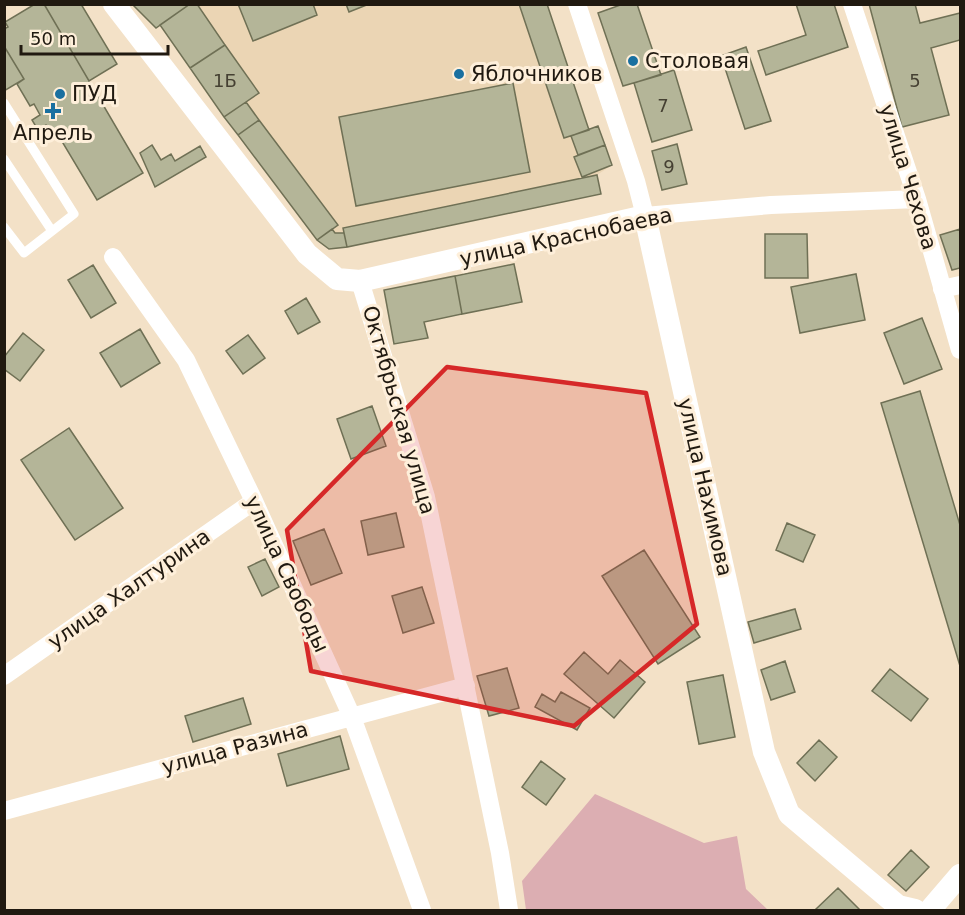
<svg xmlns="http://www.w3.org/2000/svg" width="965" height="915" viewBox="0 0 965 915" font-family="'DejaVu Sans',sans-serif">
<rect width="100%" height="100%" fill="#f3e1c7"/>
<path fill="#ebd5b4" d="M190 5H547L589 129 598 126 612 165 597 175 601 194 341 248 329 249 317 240 224 117 258 93 225 45Z"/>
<path fill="#dcaeb2" d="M595 794 704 843 737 836 746 889 768 910H526L522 881Z"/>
<path fill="#b4b598" stroke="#6f7055" stroke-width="1.5" d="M35 4H44L143 173 97 200 57 133 52 136 46 125 38 130 32 120 40 115 34 104 30 106 17 84 24 79 4 46V29L8 27 5 22Z
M44 4H81L117 64 89 81Z
M132 4H190L156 28Z
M190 4H197L225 45 190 68 160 25Z
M238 4H313L317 15 253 41Z
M346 4H369L349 12Z
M519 4H547L589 130 564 138Z
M623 4H637L661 75 623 86 598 13Z
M796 4H834L848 47 766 75 758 51 806 35Z
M869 4H915L920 23 960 13V40L931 48 949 115 902 127Z
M225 45 259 93 224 117 190 68Z
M4 46 24 79 4 91Z
M746 47 771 121 745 129 721 56Z
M674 70 692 130 652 142 634 83Z
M513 83 530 172 356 206 339 117Z
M246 102 259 120 238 135 224 117Z
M259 120 338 225 317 240 238 135Z
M598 126 605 145 578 155 571 136Z
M677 144 687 184 662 190 652 151Z
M152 145 161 160 171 154 175 161 200 146 206 157 155 187 140 153Z
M605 145 612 165 582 177 574 157Z
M597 175 601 194 347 247 343 228Z
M332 229 335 233H344L347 247 329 249 317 240Z
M960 229V268L952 270 940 235Z
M765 234H807L808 278H765Z
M514 264 522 302 462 314 455 276Z
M93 265 116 303 91 318 68 280Z
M856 274 865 320 800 333 791 287Z
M455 276 462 314 424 322 428 338 394 344 384 290Z
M306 298 320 322 298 334 285 311Z
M922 318 942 369 904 384 884 333Z
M140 329 160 363 121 387 100 353Z
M23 333 44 350 20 381 4 369V357Z
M248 335 265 358 243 374 226 351Z
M920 391 960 525V666L881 403Z
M372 406 386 446 351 459 337 419Z
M69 428 123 508 75 540 21 460Z
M396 513 404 547 368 555 361 521Z
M787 523 815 535 803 562 776 550Z
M324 529 342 573 311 585 293 541Z
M644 550 700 637 658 664 602 576Z
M265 559 279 587 262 596 248 567Z
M422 587 434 623 403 633 392 596Z
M795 609 801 629 754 643 748 622Z
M584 652 608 674 620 660 645 682 614 718 564 674Z
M785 661 795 692 771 700 761 670Z
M507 668 519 708 489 716 477 676Z
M890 669 928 699 911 721 872 691Z
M723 675 735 737 699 744 687 682Z
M561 692 590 708 577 730 535 707 542 694 555 702Z
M243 698 251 724 193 742 185 716Z
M340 736 349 769 287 786 278 754Z
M819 740 837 757 815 781 797 763Z
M541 761 565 779 546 805 522 787Z
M911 850 929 867 906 891 888 875Z
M838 888 860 910H815Z"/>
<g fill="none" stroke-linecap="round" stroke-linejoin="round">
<path stroke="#fff" stroke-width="9" d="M4 103 74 214 24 253 4 227
M4 159 52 231"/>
<path stroke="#fff" stroke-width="18" d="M577 4 636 181 645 216 771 205 917 199
M852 4 917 199 960 350
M113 257 186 360 254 501 352 717 422 910
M360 281 426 497 500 853 509 910
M942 289 960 285
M4 676 254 501
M4 811 466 686"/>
<path stroke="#fff" stroke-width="22" d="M114 4 307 254 337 279 360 281 645 216 764 752 789 814 898 906 915 910
M930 910 960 875"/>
</g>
<path fill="#d62828" fill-opacity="0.2" stroke="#d62828" stroke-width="4.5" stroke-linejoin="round" d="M447 367 646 393 697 624 574 726 311 671 287 530Z"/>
<g fill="#1a70a0" stroke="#feefda" stroke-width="2">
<circle cx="633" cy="61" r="6"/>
<circle cx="459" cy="74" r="6"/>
<circle cx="60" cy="94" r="6"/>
<path d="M50 102h6v6h6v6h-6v6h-6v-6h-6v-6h6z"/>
</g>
<g text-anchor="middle" stroke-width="6" stroke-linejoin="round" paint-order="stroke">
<g font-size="18" fill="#454032">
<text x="225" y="87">1Б</text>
<text x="915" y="87">5</text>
<text x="663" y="112">7</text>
<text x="669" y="173">9</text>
</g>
<g font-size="21" fill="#201910" stroke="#feefda" text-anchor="start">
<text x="645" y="68">Столовая</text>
<text x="471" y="81">Яблочников</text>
<text x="72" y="101">ПУД</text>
<text x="53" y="140" text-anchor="middle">Апрель</text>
</g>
<g font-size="21" fill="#201910" stroke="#feefda">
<text transform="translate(908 177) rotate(73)" y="7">улица Чехова</text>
<text transform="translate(566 237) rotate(-12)" y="7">улица Краснобаева</text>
<text transform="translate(399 410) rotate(74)" y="7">Октябрьская улица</text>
<text transform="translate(705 487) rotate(77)" y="7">улица Нахимова</text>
<text transform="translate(287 574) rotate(65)" y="7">улица Свободы</text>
<text transform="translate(129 589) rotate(-35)" y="7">улица Халтурина</text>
<text transform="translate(235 748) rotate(-15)" y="7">улица Разина</text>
</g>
</g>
<rect width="965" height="915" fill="none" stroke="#201910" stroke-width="12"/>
<path d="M21 45v9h147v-9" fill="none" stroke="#201910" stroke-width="3"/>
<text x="30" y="45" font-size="18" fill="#201910" stroke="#feefda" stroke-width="4.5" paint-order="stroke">50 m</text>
</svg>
